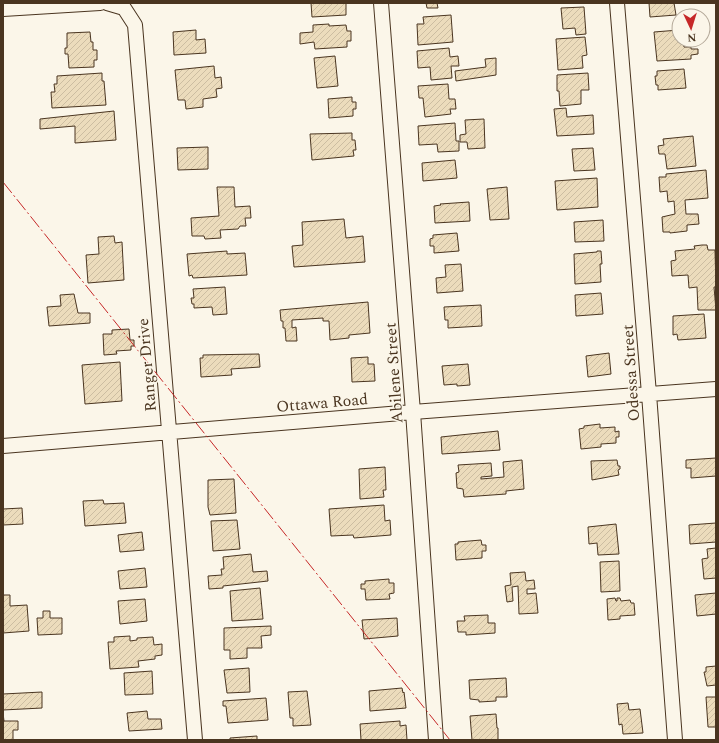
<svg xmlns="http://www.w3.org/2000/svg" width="719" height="743" viewBox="0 0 719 743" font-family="Spectral,serif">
<defs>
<pattern id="building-hatch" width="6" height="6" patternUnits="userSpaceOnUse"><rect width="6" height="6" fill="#ecdcbc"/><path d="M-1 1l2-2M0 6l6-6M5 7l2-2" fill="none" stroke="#ccbda1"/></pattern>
</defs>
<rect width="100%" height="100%" fill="#fbf6e9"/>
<path fill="url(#building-hatch)" stroke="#4a3520" d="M311 3H346V15L312 17Z
M426 3H437L438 8H427Z
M649 3H674L676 15 650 17Z
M584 7 586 34 576 35 575 28 563 29 561 8Z
M451 15 453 42 418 45 417 24H424L423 17Z
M329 24V26L346 25 347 31H351V41H347V47L315 49 314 42 300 44V33L313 32V25Z
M196 30V40L205 39 206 53 174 55 173 32Z
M679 30V40H683L684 47H691V49H698V54L691 55V59L657 61 654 32Z
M90 32 91 42H93V50H97V60H94V67L69 68 68 54H65V48H67V33Z
M585 37 587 55 582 56 583 68 558 70 556 39Z
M449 48 450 57 458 56 459 66H451L452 78 431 80 430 67 418 68 417 51Z
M335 56 338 86 317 88 314 58Z
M496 58V75L456 81 455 71 486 67 485 59Z
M214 66 215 78 221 77 222 88 216 89 217 97 203 99V107L186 109 185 100H178L175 70Z
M684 69 686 88 658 90V85H656L655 76H657V71Z
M102 73V81H104L106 105 52 108 51 92H55L54 84H57V76Z
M588 73 589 90H581V104L560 106 559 91H557V75Z
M448 84 449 99H455L456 109H450L451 114 425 117 423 98H419L418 86Z
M352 97V102H356V109H353V116L329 118 328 99Z
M566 108 567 117 593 115 594 134 557 136 554 109Z
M114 111 116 140 75 143V126L40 129V119Z
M484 119 485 148 468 149 467 142H460V135L466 134 465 120Z
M455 123 456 141H459V151L438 152 437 144 419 145 418 126Z
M352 133V140H355L356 150H353L354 156 312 160 310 134Z
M693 136 696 166 667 169 665 154H659L658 146 664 145 663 139Z
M208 147V169L178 170 177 148Z
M593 148 595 170 574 171 572 149Z
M455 160 457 178 423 181 422 163Z
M706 170 708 198 685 200 686 214H698L699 224 687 225V231L670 233V232H663L662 217 675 214 674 201 668 202 667 191 660 192 659 177H666V174Z
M597 178 598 207 557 210 555 181Z
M217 187H234L235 207 250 206 251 218H245L246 226H240L238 229 220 230 221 238 205 239 204 236H192L191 218 219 216Z
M507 187 509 219 490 220 487 189Z
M469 202 470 221 435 223 434 206 441 205 440 204Z
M344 219 346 238 363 236 365 262 294 267 292 246 303 245 302 222Z
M603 220 604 241 575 242 574 222Z
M457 233 459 251 434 253V246H430V239L433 238V235Z
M114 236 115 243 122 242 124 280 88 283 86 255 99 254 98 237Z
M702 245H707L708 250H715L716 287H714L716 310H698L697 287 689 288 688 275 672 276 671 261 676 260 675 251 695 249 694 246Z
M227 251V254L245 253 247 275 193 278 192 275 189 276 187 254Z
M597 251H601L602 264H600L601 282 575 284 574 254 597 252Z
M461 264 463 291 437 293 436 278 446 277 445 265Z
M225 287 227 314 213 315 212 307 194 308V304H192L191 298H194L193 289Z
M601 293 603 314 576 316 575 295Z
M74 294 78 313H90V323L49 326 47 307 61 306 60 295Z
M368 302 370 333 349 335V338L330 340 329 321H323V318L292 320V328L296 327 297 341H286L285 328H283V321H281L280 310Z
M481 305 482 326 448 328V320H445L444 307Z
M704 314 706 338 678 340 677 334 673 335V316Z
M129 329 130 340H134V346H131V350L116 351 117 354 104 355 103 334H112V330Z
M609 353 611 374 588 377 586 356Z
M259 354 260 367 231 369 232 375 201 377 200 358H203V355Z
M368 357V364H374L375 381 352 382 351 358Z
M120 362 122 401 85 404 82 365Z
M468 364 470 385 457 386V384L444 385 442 366Z
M600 424V428L615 427V432L619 431V437H616V443L601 444V447L581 449 579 429 584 428V426Z
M498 431 500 450 442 454 441 437Z
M716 458V476L691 478V468H686V460Z
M522 460 524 489 506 491V494L464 497 463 489 457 488 456 473 459 472 458 465 491 463 492 476 481 477V479L504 477 503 462Z
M617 460 618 466H620V469L618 470 619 475 592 480 591 461Z
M385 467 386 490H383L384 497 360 499 359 469Z
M234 479 236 513 210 515 208 507V480Z
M103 500 104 504 124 503 126 523 85 526 83 501Z
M384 505 385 521 390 520 391 535 354 538 353 535 331 536 329 509Z
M22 508 23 524 3 525V509Z
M237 520 240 549 213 551 211 521Z
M716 523V542L690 544 689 525Z
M616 524 619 554 598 555 597 543 589 544 588 527Z
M142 532 144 550 120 552 118 535Z
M481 540 482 545H486V551H482V558L456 560 455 544H458V542Z
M716 548V578L704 579 702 559 708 558 707 549Z
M251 554 253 572 267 571 268 581 223 586V588L209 589 208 576 222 575 221 569H224L223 557Z
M619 561 620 591 601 592 600 562Z
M145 568 147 587 120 589 118 571Z
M525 572 526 581 534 580 535 589H527V594L536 593 538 613 519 614 518 586 512 587 513 601 507 602 505 586 511 585 510 573Z
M389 579V583H394V593L389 594 390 599 366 600 365 589H361V584H365V581Z
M260 588 263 619 232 621 230 591Z
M716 593V614L697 616 695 595Z
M3 595H10V606L27 605 29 631 3 633Z
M615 598 616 601H617V598H620L621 601 630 600 631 603H634L635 615 620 616V619L608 620 607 599Z
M145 599 147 621 120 624 118 601Z
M43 611H50V618H62V634L38 635 37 618H43Z
M488 615V623H495V633L466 635V632H458L457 621H465L464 616Z
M397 618 398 636 364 639 362 620Z
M271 626V635L261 636 262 648H247V658L230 659V650H224V628Z
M130 636V641L137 640V638L153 637 154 645 162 644V655L155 656V659L138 661 139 667 110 669 108 642H114V637Z
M716 666V685L707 686 704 672H706V667Z
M249 668 250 692 227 693 224 670Z
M152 671 153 694 125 695 124 673Z
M506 678 507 697H496V701L479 702V700L470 699 469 680Z
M402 688 403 693 404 692 406 708 370 711 369 691Z
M307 691 311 725 293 726V718H290L288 692Z
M42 692V708L3 710V694Z
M706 697H716V727H708Z
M266 698 268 720 228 723 226 706H223V701Z
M628 703 629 710 640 709 643 733 623 734 622 724 619 725 617 704Z
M147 711 148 719H161L162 729 129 731 127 713Z
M3 713 4 721H18V730H13V740H3Z
M496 714 497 728H498V740H472L470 716Z
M400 721V726L406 725 407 740H361L360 724Z
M257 736V740H261H230V738Z"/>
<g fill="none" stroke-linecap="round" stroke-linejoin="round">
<g stroke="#4a3520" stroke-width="16">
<path id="minor" d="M107 3 124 8 135 25 195 740
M381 3 413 412 436 740
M617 3 649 394 675 740
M3 9 100 3
M3 446 413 412 716 389"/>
</g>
<use href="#minor" stroke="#fbf6e9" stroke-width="14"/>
<path stroke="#c62828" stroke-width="1" stroke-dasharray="14 3 2 3" stroke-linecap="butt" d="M3 182 450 740"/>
</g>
<g text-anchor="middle" stroke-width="3" stroke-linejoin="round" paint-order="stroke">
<g font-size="16" fill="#4a3520" stroke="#fbf6e9">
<text transform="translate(146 365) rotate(-95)" y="6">Ranger Drive</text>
<text transform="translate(393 373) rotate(-94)" y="6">Abilene Street</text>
<text transform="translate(630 373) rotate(-94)" y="6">Odessa Street</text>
<text transform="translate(322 402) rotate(-5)" y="6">Ottawa Road</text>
</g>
</g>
<rect width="719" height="743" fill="none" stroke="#4a3520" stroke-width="8"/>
<g transform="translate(691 28) rotate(176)"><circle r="19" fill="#fbf6e9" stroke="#b4a999"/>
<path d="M0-3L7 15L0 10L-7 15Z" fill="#c62828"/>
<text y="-6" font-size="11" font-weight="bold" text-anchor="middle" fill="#4a3520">N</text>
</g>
</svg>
